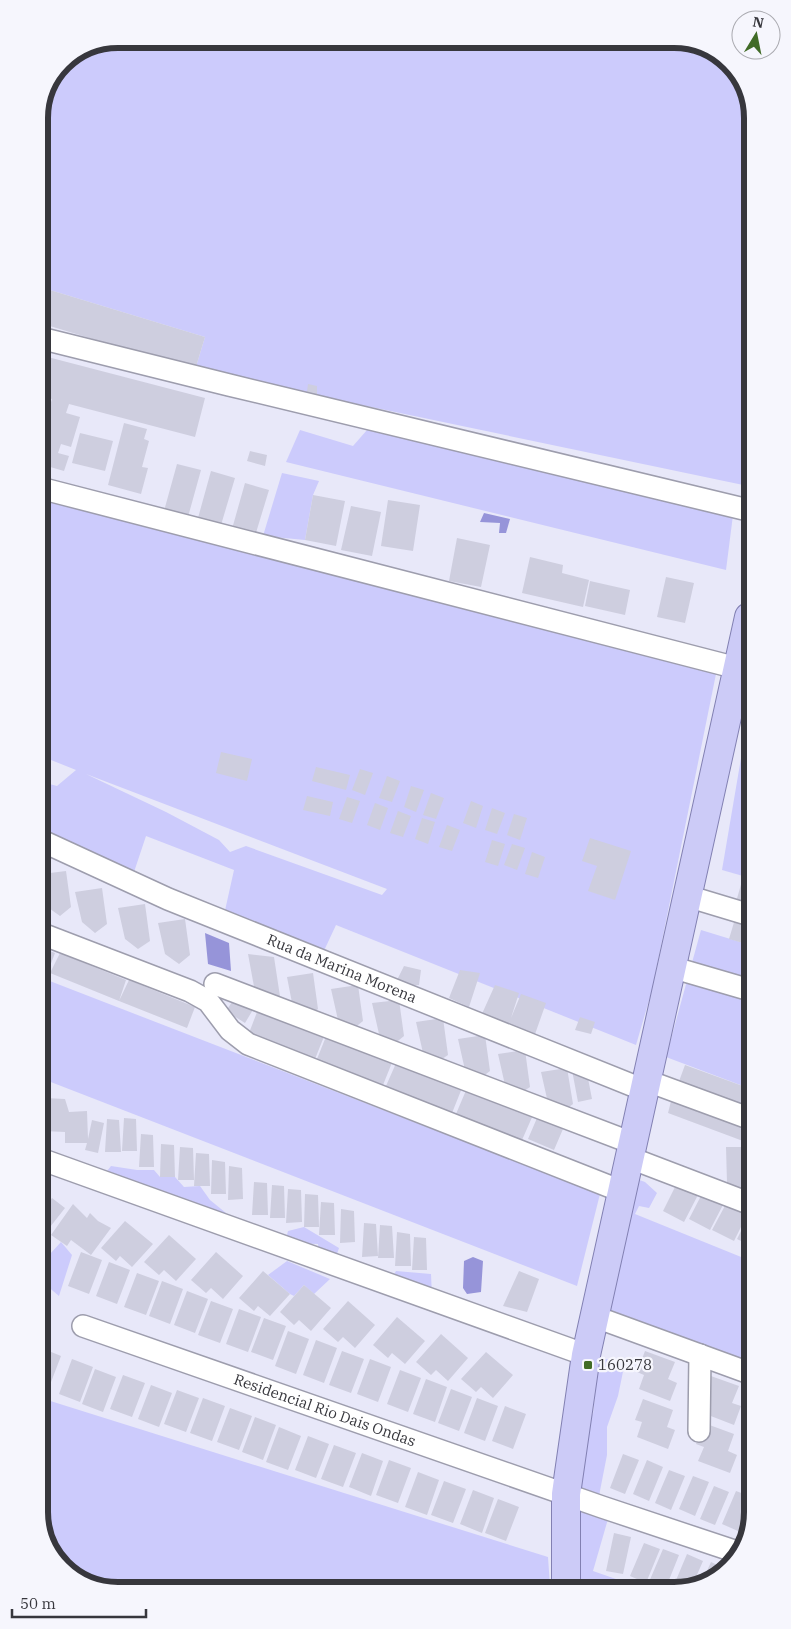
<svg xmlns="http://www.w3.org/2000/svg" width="791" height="1629" viewBox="0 0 791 1629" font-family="'IBM Plex Serif',serif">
<rect width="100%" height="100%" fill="#e8e8f9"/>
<path fill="#cccbfc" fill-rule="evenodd" d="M117 39H679L721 55 746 87 748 486 195 370 205 337 40 287 39 112 62 61Z
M300 430 353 446 367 430 733 515 726 570 286 462Z
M282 473 319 481 313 495 305 540 263 536Z
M40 494 717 669 652 990 636 1045 336 925 322 955 224 915 234 870 146 836 132 878 42 834V782L57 786 76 770 41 756ZM86 774 387 889 382 895 246 846 230 852 219 840 166 812Z
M749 711 750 878 722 870Z
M701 930 750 945 751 1089 666 1057Z
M42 978 600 1194 577 1286 43 1079Z
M111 1166 137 1170H154L160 1177H175L184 1187 200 1186 210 1200 226 1213V1221L103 1176Z
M631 1177 645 1182 657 1193 649 1208 639 1206 635 1214 751 1261 752 1363 606 1311Z
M304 1227 339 1248 335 1260 319 1255 318 1244 285 1243 288 1231Z
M61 1242 72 1255 59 1296 46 1285 51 1267 48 1264 44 1267 43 1250 50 1254Z
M287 1261 330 1279 314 1294 304 1285 294 1296 290 1294 268 1275Z
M396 1271 431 1274 432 1296 390 1282Z
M599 1358 625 1362 618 1396 607 1427V1455L598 1501 569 1491 581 1420 593 1414Z
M44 1399 548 1557 550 1586 112 1590 70 1574 45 1542Z
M578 1511 608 1519 593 1571 633 1585 578 1586Z"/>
<path fill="#9694d9" d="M484 513 510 519 506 533H499L500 523 480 522Z
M205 933 229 943 231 971 208 964Z
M473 1257 483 1261 481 1292 467 1294 463 1288 464 1261Z"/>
<path fill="#cecedf" d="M400 39H422L419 51 398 44Z
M40 287 205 337 195 370 40 323Z
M40 355 205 398 195 437 69 404 66 413 80 417 71 447 61 444 58 453 69 456 64 471 40 464V437L52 399 40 396Z
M308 384 317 386V403L306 399Z
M124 423 147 429 144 439 149 441 142 467 148 468 141 494 108 485Z
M80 433 113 441 105 471 72 463Z
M250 451 267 455 265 466 247 461Z
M177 464 201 470 188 517 164 511Z
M211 471 235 478 221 525 198 518Z
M245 483 269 490 255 536 232 529Z
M313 495 345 501 336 546 305 540Z
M388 500 420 505 413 551 381 546Z
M351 506 381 512 372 556 341 550Z
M457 538 490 545 481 587 449 581Z
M530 557 563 565 562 573 589 580 583 607 522 593Z
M666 577 694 583 685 623 657 617Z
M590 581 630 590 625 615 585 606Z
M221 752 252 759 247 781 216 773Z
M316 767 350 775 346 790 312 781Z
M360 769 373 773 365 795 352 790Z
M387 776 400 781 392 802 379 798Z
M411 786 424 790 416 812 404 807Z
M431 793 444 798 436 819 423 815Z
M307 796 333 802 330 816 303 810Z
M347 797 360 801 352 823 339 819Z
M471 801 483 806 476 828 463 823Z
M375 803 388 808 380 830 367 825Z
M492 808 505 813 497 834 485 830Z
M398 811 411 816 403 837 390 833Z
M514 814 527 818 520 840 507 835Z
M422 818 435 822 428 844 415 839Z
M447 825 460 830 452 851 439 847Z
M590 838 631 851 615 900 588 891 597 866 582 861Z
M492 840 505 844 498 866 485 862Z
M512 844 525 848 517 870 504 865Z
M532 852 545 857 538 878 525 874Z
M66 871 71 907 60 916 46 906 42 887V874Z
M742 881 750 884V906L736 902Z
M102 888 107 924 95 933 82 922 75 892Z
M145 904 150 941 138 949 125 939 118 908Z
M185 919 190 955 179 964 165 954 158 923Z
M735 919 750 923V945L729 939Z
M42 948 55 953 47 974 42 972Z
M60 953 126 980 119 1001 50 973Z
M248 954 274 957 281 1003 255 992Z
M404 966 421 970 419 985 407 986 397 980Z
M460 970 480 973 469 1007 449 998Z
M313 973 318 1009 307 1018 293 1008 287 977Z
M129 980 195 1007 187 1028 119 1001Z
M358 985 363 1021 352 1030 338 1020 331 989Z
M495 985 519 993 511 1018 521 994 546 1003 534 1037 481 1016Z
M236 996 254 1008 245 1023 226 1011Z
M399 1000 404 1036 393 1045 379 1034 372 1003Z
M259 1007 325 1034 315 1059 249 1033Z
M580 1017 595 1022 591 1034 575 1030Z
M443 1018 448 1055 436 1063 423 1053 416 1022Z
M327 1034 393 1060 383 1085 317 1059Z
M485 1035 490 1071 478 1080 465 1070 458 1039Z
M525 1050 530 1087 518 1095 505 1085 498 1054Z
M397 1061 462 1088 452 1113 386 1086Z
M685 1065 751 1089V1109L678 1084Z
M567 1068 573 1104 561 1113 548 1103 541 1072Z
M586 1068 592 1099 578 1102 572 1070Z
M467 1088 533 1115 522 1140 456 1114Z
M43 1090 45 1098 65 1099 69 1112 87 1111 88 1139 92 1120 104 1123 98 1153 85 1150 87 1143H65V1132L43 1131Z
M673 1093 751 1121V1144L668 1113Z
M124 1118 136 1119 137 1151H122Z
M537 1118 563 1129 554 1150 528 1139Z
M107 1119 119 1120 121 1152H105Z
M141 1134 153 1135 154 1167H139Z
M161 1144 174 1145 175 1177H160Z
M180 1147 193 1148 194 1180H178Z
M726 1147H749L751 1153V1187L740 1193 727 1183Z
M196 1153 209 1154 210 1186H194Z
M212 1160 225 1162 226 1194H211Z
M229 1166 242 1168 243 1199 228 1200Z
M254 1182 267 1183 268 1215H252Z
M677 1183 699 1193 684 1222 663 1211Z
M272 1185 284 1186 285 1218H270Z
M288 1189 301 1190 302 1222 286 1223Z
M704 1190 725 1201 710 1230 689 1219Z
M305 1194 318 1195 319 1227H304Z
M52 1198 65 1208 43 1236V1210Z
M321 1202 334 1203 335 1235H319Z
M727 1202 748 1213 734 1241 712 1230Z
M73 1204 87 1218 90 1213 98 1221 111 1228 91 1255 71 1240 67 1246 51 1235Z
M341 1209 354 1211 355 1242 340 1243Z
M751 1211V1246L737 1239Z
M125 1221 153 1244 132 1267 120 1256 116 1261 101 1248Z
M364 1223 376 1224 378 1256 362 1257Z
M380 1225 392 1226 394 1258H378Z
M397 1232 410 1234 411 1266H395Z
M169 1235 196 1259 176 1281 164 1270 159 1275 144 1262Z
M414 1237 426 1238 427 1270H412Z
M81 1252 102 1260 89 1294 68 1286Z
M216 1252 243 1276 223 1299 211 1288 206 1293 191 1280Z
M109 1262 130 1270 117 1304 96 1296Z
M263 1271 290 1294 270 1316 258 1306 254 1311 239 1298Z
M519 1271 539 1279 527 1312 503 1306Z
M137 1273 159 1281 146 1315 124 1307Z
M162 1281 183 1289 170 1324 149 1316Z
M304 1285 331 1308 311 1331 299 1320 294 1325 280 1312Z
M187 1291 208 1299 195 1333 174 1325Z
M211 1301 233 1309 220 1343 198 1335Z
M348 1301 375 1325 355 1348 343 1337 338 1342 323 1329Z
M239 1309 261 1317 248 1352 226 1344Z
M397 1317 425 1341 405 1364 392 1353 388 1358 373 1345Z
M264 1318 286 1326 273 1360 251 1352Z
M288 1331 309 1339 296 1374 275 1366Z
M441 1334 468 1358 448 1381 436 1370 431 1375 416 1362Z
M316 1340 337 1348 324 1383 303 1375Z
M44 1349 61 1356 48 1390 44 1389Z
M342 1351 364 1359 351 1393 329 1385Z
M645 1351 675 1362 668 1379 677 1383 670 1401 639 1389 644 1375 637 1372Z
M486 1352 513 1375 493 1398 481 1387 476 1392 461 1379Z
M72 1359 93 1367 80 1402 59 1394Z
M370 1359 391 1367 378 1402 357 1394Z
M95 1369 116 1377 103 1412 82 1404Z
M400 1370 421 1378 408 1412 387 1404Z
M123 1375 145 1383 132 1417 110 1409Z
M708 1375 739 1386 732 1403 741 1406 734 1425 703 1413Z
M426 1379 447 1387 435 1422 413 1414Z
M151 1385 172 1393 159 1427 138 1419Z
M451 1389 472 1397 459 1431 438 1423Z
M177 1390 199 1398 186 1432 164 1424Z
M203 1398 225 1406 212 1441 190 1433Z
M477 1398 498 1406 485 1441 464 1433Z
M643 1399 673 1410 667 1427 675 1430 668 1449 637 1437 642 1422 635 1420Z
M505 1406 526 1414 513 1449 492 1441Z
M230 1408 252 1416 239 1450 217 1442Z
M255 1417 276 1425 263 1460 242 1452Z
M704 1423 734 1434 728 1451 737 1455 730 1473 698 1461 704 1447 696 1444Z
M279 1427 301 1436 288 1470 266 1462Z
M308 1436 329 1444 316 1478 295 1470Z
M334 1445 356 1453 343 1487 321 1479Z
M362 1453 383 1461 371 1496 349 1487Z
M623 1454 639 1460 625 1494 610 1488Z
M389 1460 411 1468 398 1503 376 1495Z
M647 1460 663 1467 649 1501 633 1494Z
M669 1470 685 1476 671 1510 655 1503Z
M418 1472 439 1480 427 1515 405 1507Z
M693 1476 709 1482 695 1516 679 1509Z
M444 1481 466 1489 453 1523 431 1515Z
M714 1486 729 1492 715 1525 700 1519Z
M473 1490 494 1498 482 1533 460 1524Z
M736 1491 752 1497 738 1531 722 1524Z
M498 1499 519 1507 506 1541 485 1533Z
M614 1533 631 1537 623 1574 606 1571Z
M644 1543 660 1549 646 1583 630 1576Z
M663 1549 679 1555 667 1585H656L649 1582Z
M687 1554 703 1561 693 1584 674 1585Z
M711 1562 724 1568 704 1584H701Z"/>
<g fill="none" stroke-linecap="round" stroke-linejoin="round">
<g stroke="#9d9dad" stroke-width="24">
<g id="minor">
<path d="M40 338 229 385 748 510"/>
<path d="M40 488 737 668"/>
<path id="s1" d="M42 841 168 899 644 1090"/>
<path d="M687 896 750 915"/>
<path d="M42 934 190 991 208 1001 230 1030 248 1044 621 1191"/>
<path d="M671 967 750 990"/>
<path d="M215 984 632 1143"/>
<path d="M645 1080 751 1119"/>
<path d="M628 1157 751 1204"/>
<path d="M43 1160 586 1355"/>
<path d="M593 1316 752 1374"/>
<path id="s2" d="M83 1326 602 1507 740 1553"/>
<path d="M699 1431 700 1355"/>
</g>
</g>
<g stroke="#8280b2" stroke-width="30">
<path id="major" d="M566 1586V1494L586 1355 749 617"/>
</g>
<use href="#minor" stroke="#fff" stroke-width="21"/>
<use href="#major" stroke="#cccbf7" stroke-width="28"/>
</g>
<rect fill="#416b27" stroke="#f6f6fd" stroke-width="2" x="583" y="1360" width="10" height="10" rx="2.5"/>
<g text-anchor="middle" stroke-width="4.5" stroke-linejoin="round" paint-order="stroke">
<g font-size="15" fill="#37373d" stroke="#f6f6fd">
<text dy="5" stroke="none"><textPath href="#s1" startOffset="326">Rua da Marina Morena</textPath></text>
<text dy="5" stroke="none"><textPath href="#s2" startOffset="256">Residencial Rio Dais Ondas</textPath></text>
</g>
<g font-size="15" fill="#37373d" stroke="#f6f6fd" text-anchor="start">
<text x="598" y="1370">160278</text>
</g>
</g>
<path d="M0 0H791V1629H0ZM118 48H674A70 70 0 0 1 744 118V1512A70 70 0 0 1 674 1582H118A70 70 0 0 1 48 1512V118A70 70 0 0 1 118 48Z" fill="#f6f6fd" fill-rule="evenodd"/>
<path fill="none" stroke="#37373d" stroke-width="6" d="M118 48H674A70 70 0 0 1 744 118V1512A70 70 0 0 1 674 1582H118A70 70 0 0 1 48 1512V118A70 70 0 0 1 118 48Z"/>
<g transform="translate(756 35) rotate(10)"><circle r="24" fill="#f6f6fd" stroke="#aaaab0"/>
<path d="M0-4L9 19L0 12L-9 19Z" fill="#416b27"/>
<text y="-8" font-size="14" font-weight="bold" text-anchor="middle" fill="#37373d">N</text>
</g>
<path d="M12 1609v8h134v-8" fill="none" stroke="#37373d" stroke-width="2.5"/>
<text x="20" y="1609" font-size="15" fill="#37373d" stroke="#f6f6fd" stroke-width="4" paint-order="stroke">50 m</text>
</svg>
